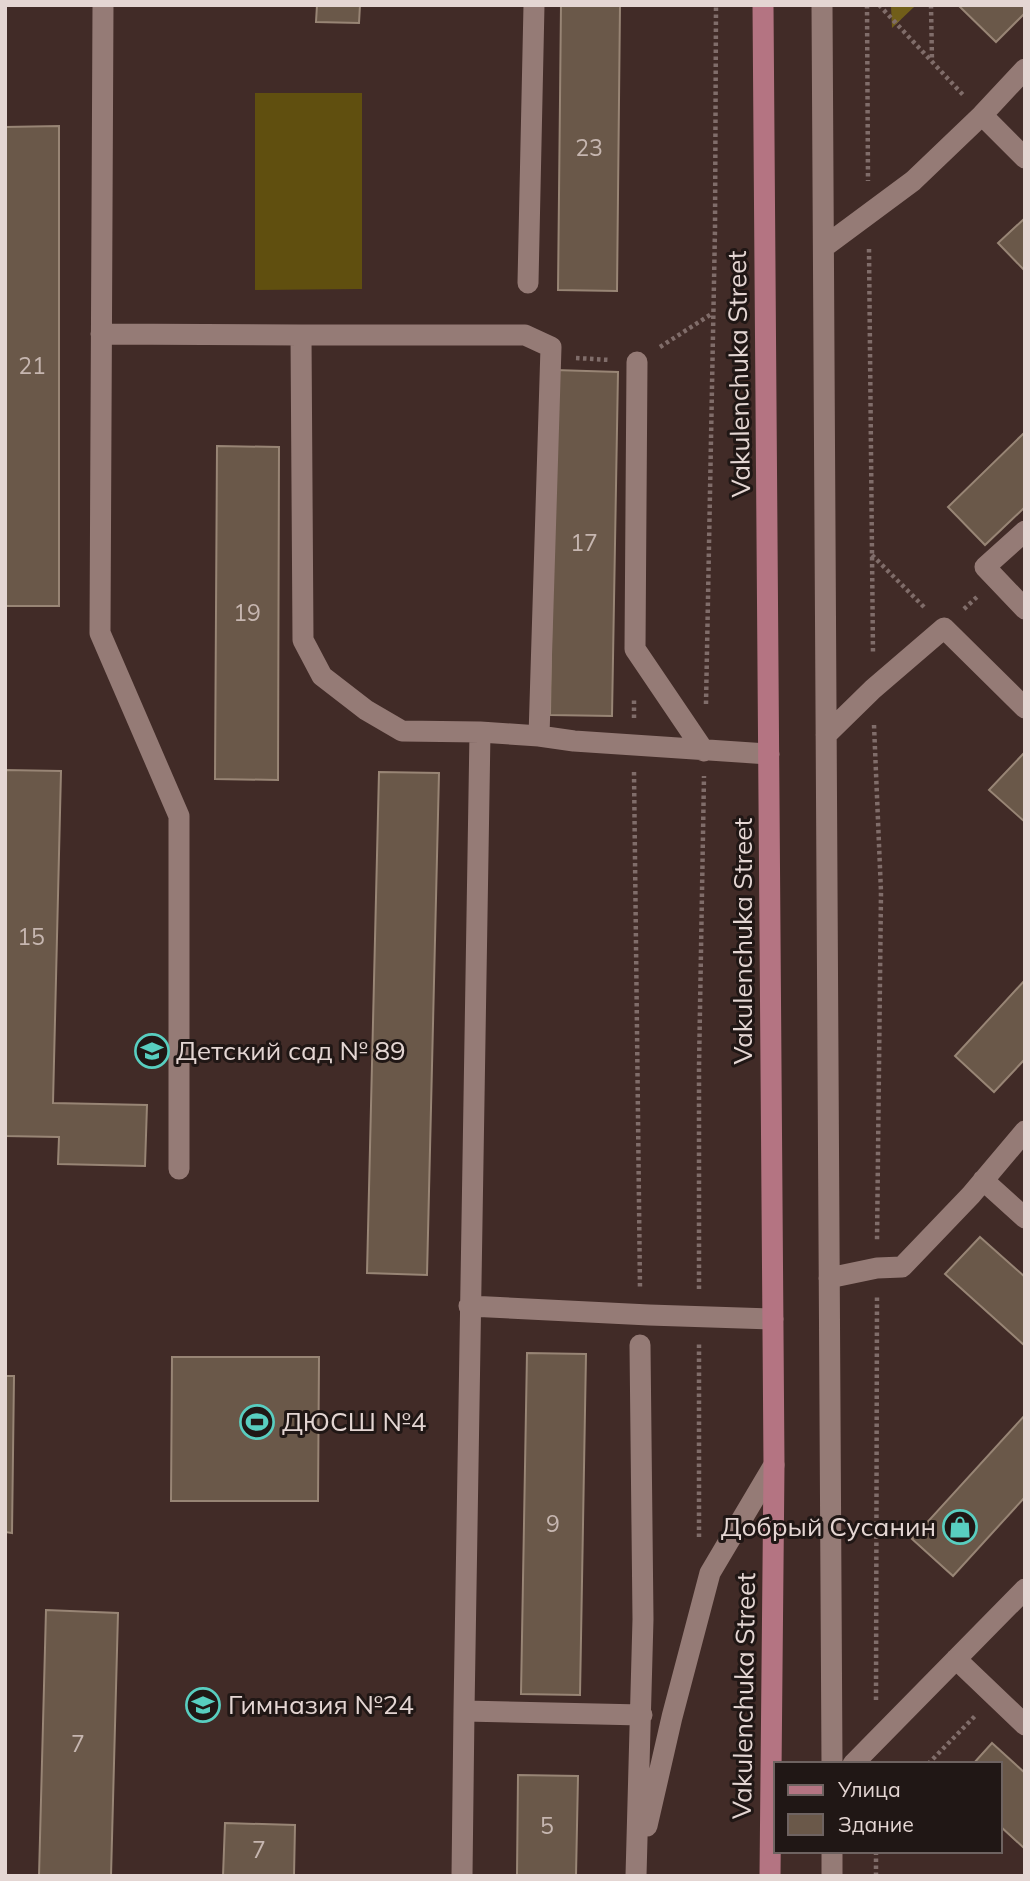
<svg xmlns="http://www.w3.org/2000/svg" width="1030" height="1881" viewBox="0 0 1030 1881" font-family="Mulish,sans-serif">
<defs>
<pattern id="forest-crowns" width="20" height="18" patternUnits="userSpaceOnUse" patternTransform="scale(1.75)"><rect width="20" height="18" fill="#715e19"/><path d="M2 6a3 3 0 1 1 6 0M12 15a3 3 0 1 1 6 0" fill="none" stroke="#85743a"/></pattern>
</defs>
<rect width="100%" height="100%" fill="#412b27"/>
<path fill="url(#forest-crowns)" d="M891 5H916L892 28Z"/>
<path fill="#604f0f" d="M255 93H362V289L255 290Z"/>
<path fill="#6a5849" stroke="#988575" stroke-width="2" d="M317 5H360L359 23 316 22Z
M561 5H620L617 291 558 290Z
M958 5H1025V13L996 42Z
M59 126V606H5V127Z
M1025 218V271L998 243Z
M555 370 618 372 612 716 550 715Z
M1025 432V507L985 545 948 507Z
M217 446 279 447 278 780 215 779Z
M1024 753 1025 754V822L989 790Z
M5 770 61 771 53 1103 147 1105 145 1166 58 1164 59 1137 5 1136Z
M379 772 439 773 427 1275 367 1273Z
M1025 980V1059L994 1092 955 1056Z
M980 1237 1025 1277V1346L945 1274Z
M527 1353 586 1354 580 1695 521 1694Z
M172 1357H319L318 1501H171Z
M5 1376H14L12 1533 5 1532Z
M1025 1415V1497L953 1576 912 1539Z
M46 1610 118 1613 111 1876H39Z
M992 1743 1025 1773V1849L1000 1826V1764H973Z
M518 1775 578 1776 576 1876H517Z
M225 1823 295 1825 294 1876H223Z"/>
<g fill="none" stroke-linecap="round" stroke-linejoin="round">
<path stroke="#806d6a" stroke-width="4.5" stroke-dasharray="3.5 3.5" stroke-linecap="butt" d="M867 5 868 181
M879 5 965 97
M931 5 932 61
M869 249 873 654
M660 347 713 313
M576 358 610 360
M872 555 925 608
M964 609 978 596
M706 704 715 229 716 5
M634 718V699
M874 725 881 892 877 1241
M634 772 640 1289
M699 1289V1067L704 776
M699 1537V1343
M876 1700 877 1296
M928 1764 977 1714
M876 1876V1851"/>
<path stroke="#957b76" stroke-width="21" d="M103 5 100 633 179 816V1169
M822 5 832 1764
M982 115 1025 158
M824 247 913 181 982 115 1025 69
M528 283 534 5
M101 334 301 335 303 640 322 676 366 710 402 731 480 732
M301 335H525L551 347 539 736
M637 362 635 649 704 751
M1025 531 985 567 1025 609
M826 735 873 689 944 628 1025 708
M983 1180 1025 1218
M829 1278 877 1268 902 1267 971 1195 1025 1131
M469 1306 649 1315 773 1319
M956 1659 1025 1725
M642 1715 464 1711 480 732 539 736 574 741 769 754
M853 1764 1025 1589
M647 1826 672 1717 710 1573 774 1465
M832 1851V1876
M462 1876 464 1711
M636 1876 643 1619 640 1345"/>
<path stroke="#b47482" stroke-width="21" d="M763 5 774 1465 770 1876"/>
</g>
<defs>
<g id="school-ring" transform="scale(1.75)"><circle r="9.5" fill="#201715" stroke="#58cec0" stroke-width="1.5"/><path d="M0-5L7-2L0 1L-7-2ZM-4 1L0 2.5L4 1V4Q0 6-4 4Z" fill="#58cec0"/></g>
<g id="stadium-ring" transform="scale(1.75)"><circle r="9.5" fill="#201715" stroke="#58cec0" stroke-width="1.5"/><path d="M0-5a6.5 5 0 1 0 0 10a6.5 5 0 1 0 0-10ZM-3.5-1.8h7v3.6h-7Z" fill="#58cec0"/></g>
<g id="shop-ring" transform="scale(1.75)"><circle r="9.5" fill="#201715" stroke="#58cec0" stroke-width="1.5"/><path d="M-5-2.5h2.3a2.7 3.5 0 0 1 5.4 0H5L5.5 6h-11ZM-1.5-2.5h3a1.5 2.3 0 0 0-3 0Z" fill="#58cec0"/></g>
</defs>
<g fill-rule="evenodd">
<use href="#school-ring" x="152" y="1051"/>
<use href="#stadium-ring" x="257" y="1422"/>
<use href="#shop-ring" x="960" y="1527"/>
<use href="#school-ring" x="203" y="1705"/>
</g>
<g text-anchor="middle" stroke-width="6" stroke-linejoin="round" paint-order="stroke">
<g font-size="23" fill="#c6b6b0">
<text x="589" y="156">23</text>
<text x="32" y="374">21</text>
<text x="584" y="551">17</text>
<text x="247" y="621">19</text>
<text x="31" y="945">15</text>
<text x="553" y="1532">9</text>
<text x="78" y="1752">7</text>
<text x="547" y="1834">5</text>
<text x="259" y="1858">7</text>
</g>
<g font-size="26" fill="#e4d6d3" stroke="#201715">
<text transform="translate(739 374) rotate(-91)" y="9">Vakulenchuka Street</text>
<text transform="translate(743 941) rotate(-90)" y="9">Vakulenchuka Street</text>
<text transform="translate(744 1696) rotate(-89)" y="9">Vakulenchuka Street</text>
</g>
<g font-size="26" fill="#e4d6d3" stroke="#201715" text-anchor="start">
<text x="176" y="1060">Детский сад № 89</text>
<text x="282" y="1431">ДЮСШ №4</text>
<text x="936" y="1536" text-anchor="end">Добрый Сусанин</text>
<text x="228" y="1714">Гимназия №24</text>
</g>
</g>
<rect width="1030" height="1881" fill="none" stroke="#e4d6d3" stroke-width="14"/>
<rect x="774" y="1762" width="228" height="91" fill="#201715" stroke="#6e6361" stroke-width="2"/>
<rect x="788" y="1785" width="35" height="10" fill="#b47482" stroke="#6e6361" stroke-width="2"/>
<text x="838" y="1797" font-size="21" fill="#e4d6d3">Улица</text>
<rect x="788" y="1814" width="35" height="21" fill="#6a5849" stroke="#6e6361" stroke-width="2"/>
<text x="838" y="1832" font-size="21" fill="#e4d6d3">Здание</text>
</svg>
